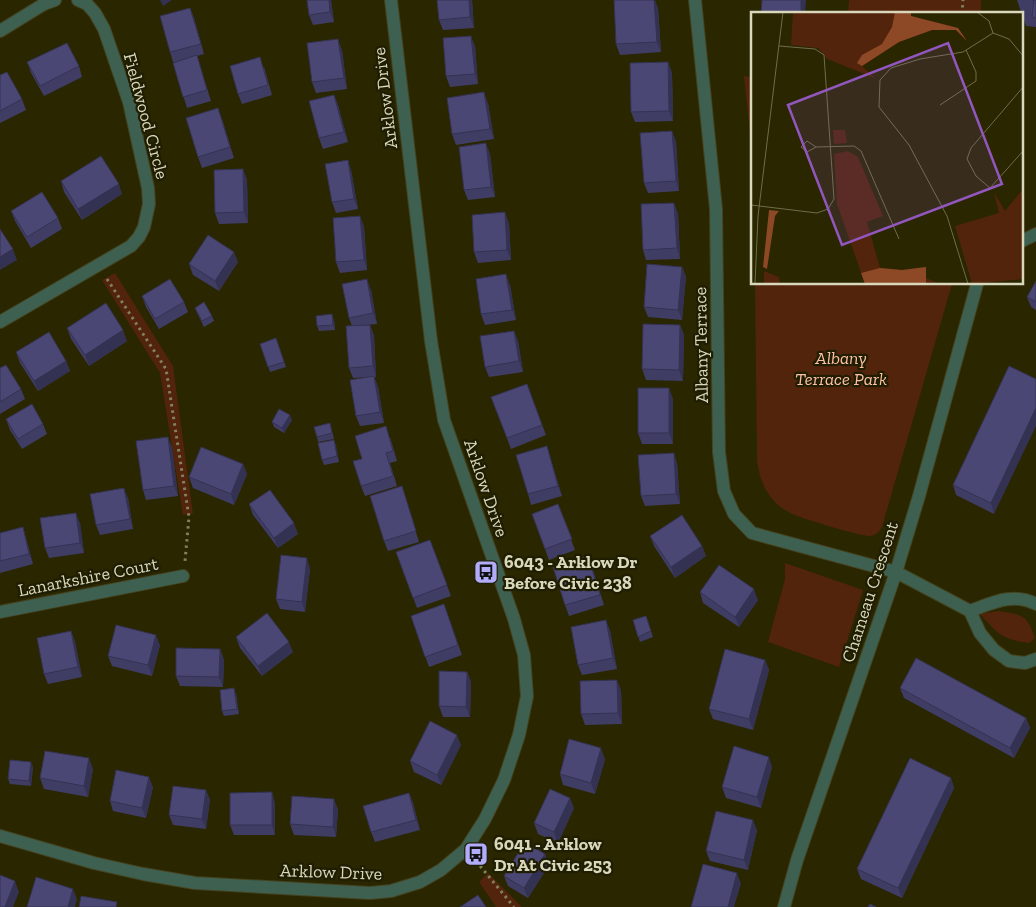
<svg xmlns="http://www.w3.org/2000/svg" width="1036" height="907" viewBox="0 0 1036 907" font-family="'Zilla Slab',serif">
<rect width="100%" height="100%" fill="#292600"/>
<path fill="#52240b" d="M849 0H981V14H848Z
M744 76 752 77V152Z
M115 273 173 366 193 514 183 515 160 373 102 280Z
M755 284H952L882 527C879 532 876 535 870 536 863 537 804 519 795 515 789 513 783 509 778 505 765 493 759 478 757 460Z
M785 563 863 590 839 667 768 642 785 579Z
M999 611C1022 615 1027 614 1035 638L1029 643C1001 639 998 634 980 614Z
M488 873 522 907H496L479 882Z"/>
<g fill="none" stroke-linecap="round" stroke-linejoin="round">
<g stroke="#45421e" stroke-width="14">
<path id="minor" d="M695 0 716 209 719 452 724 491 734 514 752 533 896 572 970 611 980 633 994 650 1009 661 1025 663 1036 659
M0 31 44 4 55 0
M1022 241 1036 234
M0 322 131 246 139 237 144 227 149 204 148 188 129 102 104 29 95 13 87 4 78 0
M970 611C992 603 1013 592 1036 604
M0 612 183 576
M0 836 94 863 143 874 195 883 370 893 391 891 420 882 441 870 466 849 485 819 504 780 519 735 527 696 524 655 514 619 444 420 431 341 391 0
M784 907 797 860 896 572 919 496 977 284"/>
</g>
<path stroke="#82805f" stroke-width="3" stroke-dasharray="2.5 4" stroke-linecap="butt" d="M962 14 963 0
M107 279 166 369 189 517 185 561
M476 861 514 907"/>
<use href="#minor" stroke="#3d6051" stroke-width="12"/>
</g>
<path fill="#403d65" d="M307 0H331L334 22 313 25 309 15Z
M472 0 474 28 443 30 439 20Z
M1017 0H1036V27L1026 26Z
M190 8 194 18 204 54 197 56 211 101 187 108 170 52Z
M658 8 661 52 620 55 616 44Z
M475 46 478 84 450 87 446 76Z
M342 50 347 89 316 93 312 82Z
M27 62 79 66 82 77 44 96 31 73Z
M668 62 672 73 673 121 635 122 631 112Z
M264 67 272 95 242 104 238 94Z
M0 75 22 99 26 110 0 123Z
M334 95 338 105 348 142 323 149 319 138Z
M488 103 494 139 456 145 452 134Z
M222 119 234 158 202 168 198 157Z
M676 141 679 191 648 193 644 183Z
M490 154 495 197 468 200 464 190Z
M243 169 247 180 248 223 219 224 215 213Z
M351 170 358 209 336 213 332 202Z
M61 181 122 194 82 220 64 192Z
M11 211 58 218 62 229 31 248 15 221Z
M678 213 680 259 646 260 643 250Z
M360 216 364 227 367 270 340 273 336 262Z
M509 223 511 260 478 263 474 252Z
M238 262 219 291 193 275 189 264Z
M682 267 686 277 682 320 648 317 644 307Z
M1036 281V310L1031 307 1027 297Z
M510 285 516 320 485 325 481 314Z
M371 290 377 324 367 325H370L374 336 376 377H374L378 387 384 423 360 426 356 416 369 377 353 378 349 368 352 326 349 318Z
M142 296 184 302 188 312 159 329 146 307Z
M195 308 212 316 214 321 204 327 197 313Z
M334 320 335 330 319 331 317 326Z
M680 325 684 335 683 381 646 380 642 369Z
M67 328 127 341 89 366 71 339Z
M514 331 518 341 523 372 489 377 485 367Z
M276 338 286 367 270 372 260 344Z
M16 352 66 361 70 371 38 391 20 363Z
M1009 366 994 514 956 495 953 485Z
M0 368 21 389 25 399 0 414Z
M527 384 546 435 511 449 491 397Z
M673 399V444H642L638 433Z
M6 419 43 424 47 434 22 449 10 430Z
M292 420 284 433 274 427 272 422Z
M330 423 334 439 318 442 317 437Z
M390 437 397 461 390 463 397 486 365 496 361 486Z
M334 440 339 462 324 465 322 460Z
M547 446 550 457 562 496 531 505 528 494Z
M172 447 178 496 146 500 143 490Z
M677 463 680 504 645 506 641 496Z
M243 464 247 474 234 505 193 488 189 477Z
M402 486 419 542 388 551 384 541Z
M128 498 133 529 100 535 96 525Z
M249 504 298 534 278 548 253 515Z
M558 504 575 550 549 560 532 514Z
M80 523 84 553 49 558 45 548Z
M23 527 26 538 33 564 0 573V533Z
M650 536 702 546 706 556 675 578 654 546Z
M430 540 451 596 417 608 396 552Z
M592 567 604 605 569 616 565 605Z
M310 569 305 612 280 609 276 599Z
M700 592 758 600 739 627 703 603Z
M444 604 462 655 429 667 411 616Z
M646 616 653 637 640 642 633 620Z
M606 620 610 631 617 669 582 675 578 665Z
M71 631 75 642 82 677 48 684 44 674Z
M236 637 293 652 262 676 240 648Z
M160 645 152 676 112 666 108 656Z
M220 649 224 660 223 687 180 686 176 676Z
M765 660 769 670 753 730 713 719 709 709Z
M467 672 471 682 470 717H443L439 706Z
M900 688 1026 718 1030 728 1014 758 904 698Z
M621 690 622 724 585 725 581 714Z
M236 694 239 714 224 716 222 711Z
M461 745 441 785 414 772 410 761Z
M605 759 595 794 563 785 560 774Z
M33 767 31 786 10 784 8 779Z
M772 767 761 808 726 798 722 787Z
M93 769 88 797 44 789 40 778Z
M951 778 954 788 902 898 861 879 857 869Z
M153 787 146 818 113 811 110 801Z
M206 790 210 800 206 829 173 825 169 815Z
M409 793 413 803 420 830 375 842 371 832Z
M275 803V835H234L230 825Z
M574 808 558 843 538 834 534 823Z
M338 809 336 837 294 835 290 824Z
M757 830 748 870 710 861 706 851Z
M545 854 549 865 528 898 508 886 504 876Z"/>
<path fill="#343252" d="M160 0H172L163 6Z
M329 0H331L334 22 330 12Z
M469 0H472L474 28 470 17Z
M654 0H655L658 8 661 52 657 42Z
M801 0H806L805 14H801Z
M190 8 194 18 204 54 201 44Z
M471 36 475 46 478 84 475 74Z
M338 39 342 50 347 89 344 78Z
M668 62 672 73 673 121 669 111Z
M484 92 488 103 494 139 490 129Z
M334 95 338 105 348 142 344 132Z
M218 108 222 119 234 158 230 147Z
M672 131 676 141 679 191 676 181Z
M486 143 490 154 495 197 491 187Z
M348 160 351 170 358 209 354 199Z
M243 169 247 180 248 223 244 212Z
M119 184 122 194 82 220 78 209Z
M674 203 678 213 680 259 677 248Z
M505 212 509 223 511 260 507 250Z
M360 216 364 227 367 270 364 260Z
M13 249 17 260 0 270V257Z
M234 252 238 262 219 291 215 281Z
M682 267 686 277 682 320 678 310Z
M506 274 510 285 516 320 512 310Z
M367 279 371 290 377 324 373 313Z
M332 314 334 320 335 330 333 325Z
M370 325 374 336 376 377 373 366Z
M680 325 684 335 683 381 679 370Z
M123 330 127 341 89 366 85 355Z
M514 331 518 341 523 372 519 361Z
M66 361 70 371 38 391 34 381Z
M374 376 378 387 384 423 380 412Z
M669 388 673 399V444L669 433Z
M1036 408V426L994 514 991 503Z
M290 415 292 420 284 433 282 428Z
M168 437 172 447 178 496 174 486Z
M334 440 336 445 339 462 337 456Z
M547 446 550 457 562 496 558 486Z
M674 453 677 463 680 504 676 494Z
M243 464 247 474 234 505 231 494Z
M124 488 128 498 133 529 130 519Z
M76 513 80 523 84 553 80 543Z
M294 523 298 534 278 548 274 538Z
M23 527 26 538 33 564 29 554Z
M702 546 706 556 675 578 671 567Z
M307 558 310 569 305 612 302 602Z
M754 589 758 600 739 627 735 617Z
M606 620 610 631 617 669 613 658Z
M71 631 75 642 82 677 78 667Z
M156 635 160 645 152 676 148 665Z
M289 642 293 652 262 676 258 666Z
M220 649 224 660 223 687 219 677Z
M765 660 769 670 753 730 749 719Z
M467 672 471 682 470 717 466 707Z
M617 680 621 690 622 724 618 713Z
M234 688 236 694 239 714 237 709Z
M1026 718 1030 728 1014 758 1010 748Z
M457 735 461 745 441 785 437 775Z
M601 748 605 759 595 794 591 783Z
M769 757 772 767 761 808 757 797Z
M89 758 93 769 88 797 84 786Z
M31 762 33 767 31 786 29 781Z
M149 777 153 787 146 818 142 808Z
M951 778 954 788 902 898 898 888Z
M206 790 210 800 206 829 202 819Z
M272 792 275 803V835L272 825Z
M409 793 413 803 420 830 416 820Z
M570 798 574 808 558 843 554 832Z
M334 799 338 809 336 837 333 827Z
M753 820 757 830 748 870 744 860Z
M545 854 549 865 528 898 524 888Z
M737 873 741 884 734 907H728Z
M15 881 19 892 13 907H5Z
M73 889 77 899 75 907H68Z"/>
<path fill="#4a4775" stroke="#343252" d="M307 0H329L330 12 309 15Z
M437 0H469L470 17 439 20Z
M614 0H654L657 42 616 44Z
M762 0H801V14H761Z
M1032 0H1036V18L1032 17 1034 0Z
M190 8 201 44 170 52 160 16Z
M471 36 475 74 446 76 443 38Z
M338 39 344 78 312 82 307 43Z
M67 43 79 66 40 86 27 62Z
M197 55 207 90 183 97 173 63Z
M260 57 268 85 238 94 230 66Z
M668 62 669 111 631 112 630 63Z
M7 72 22 99 0 111V75Z
M484 92 490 129 452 134 447 98Z
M334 95 344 132 319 138 309 101Z
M218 108 230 147 198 157 186 118Z
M672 131 676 181 644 183 640 133Z
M486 143 491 187 464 190 459 147Z
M101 156 119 184 78 209 61 181Z
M348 160 354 199 332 202 325 164Z
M243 169 244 212 215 213 214 170Z
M42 192 58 218 27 237 11 211Z
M674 203 677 248 643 250 641 204Z
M505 212 507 250 474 252 472 215Z
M360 216 364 260 336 262 333 218Z
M0 229 13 249 0 257Z
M208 235 234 252 215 281 189 264Z
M647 264 682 267 678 310 644 307Z
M506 274 512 310 481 314 476 279Z
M170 279 184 302 155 319 142 296Z
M367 279 373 313 349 318 342 284Z
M1036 281V302L1027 297Z
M204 302 212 316 202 321 195 308Z
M106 303 123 330 85 355 67 328Z
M332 314 333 325 317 326 316 316Z
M643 324 680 325 679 370 642 369Z
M370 325 373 366 349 368 346 326Z
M514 331 519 361 485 367 480 336Z
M49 332 66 361 34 381 16 352Z
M276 338 284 362 268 367 260 344Z
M6 365 21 389 0 402V368Z
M1009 366 1036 379V408L991 503 953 485Z
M374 376 380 412 356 416 350 380Z
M527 384 542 425 507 438 491 397Z
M638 388H669V433H638Z
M32 404 43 424 18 439 6 419Z
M279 409 290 415 282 428 272 422Z
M330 423 332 433 317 437 314 427Z
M386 426 393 451 386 453 393 476 361 486 353 461 362 459 355 436Z
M168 437 174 486 143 490 136 441Z
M334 440 337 456 322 460 318 443Z
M547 446 558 486 528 494 516 455Z
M201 447 243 464 231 494 189 477Z
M674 453 676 494 641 496 638 455Z
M402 486 416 531 384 541 370 496Z
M124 488 130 519 96 525 90 494Z
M270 490 294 523 274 538 249 504Z
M558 504 572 539 545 549 532 514Z
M76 513 80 543 45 548 40 518Z
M682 515 702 546 671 567 650 536Z
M23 527 29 554 0 561V533Z
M430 540 447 585 413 598 396 552Z
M281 555 307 558 302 602 276 599Z
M588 556 600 595 565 605 553 567Z
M719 565 754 589 735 617 700 592Z
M444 604 458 645 425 657 411 616Z
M267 613 289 642 258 666 236 637Z
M646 616 651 631 638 637 633 620Z
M606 620 613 658 578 665 571 627Z
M116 625 156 635 148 665 108 656Z
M71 631 78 667 44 674 37 638Z
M176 648 220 649 219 677 176 676Z
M725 649 765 660 749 719 709 709Z
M916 658 1026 718 1010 748 900 688Z
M439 671 467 672 466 707 439 706Z
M617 680 618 713 581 714 580 681Z
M234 688 237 709 222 711 220 690Z
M430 721 457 735 437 775 410 761Z
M569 739 601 748 591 783 560 774Z
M734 746 769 757 757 797 722 787Z
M45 751 89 758 84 786 40 778Z
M910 758 951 778 898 888 857 869Z
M10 760 31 762 29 781 8 779Z
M116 770 149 777 142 808 110 801Z
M173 786 206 790 202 819 169 815Z
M550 789 570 798 554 832 534 823Z
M272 792V825H230V793Z
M409 793 416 820 371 832 363 806Z
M292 796 334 799 333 827 290 824Z
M716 811 753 820 744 860 706 851Z
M525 842 545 854 524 888 504 876Z
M703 864 737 873 728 907H691Z
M0 875 15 881 5 907H0Z
M36 877 73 889 68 907H27Z
M478 895 486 907H460Z
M81 896 117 902 116 907H79Z
M870 904 876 907H868Z"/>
<defs>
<g id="bus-square" transform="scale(1.25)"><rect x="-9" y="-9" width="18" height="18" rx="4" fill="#b1adfa" stroke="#1f1d02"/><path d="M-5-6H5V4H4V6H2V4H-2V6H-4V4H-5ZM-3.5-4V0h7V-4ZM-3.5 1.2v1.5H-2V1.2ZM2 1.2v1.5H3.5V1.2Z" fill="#111"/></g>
</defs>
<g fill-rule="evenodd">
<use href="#bus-square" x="486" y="572"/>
<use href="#bus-square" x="476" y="854"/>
</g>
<g text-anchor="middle" stroke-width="4.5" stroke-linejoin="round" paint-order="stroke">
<g font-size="18" fill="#d9d8bc" stroke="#1f1d02">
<text transform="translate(385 98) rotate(-97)" y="6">Arklow Drive</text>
<text transform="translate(146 116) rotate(75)" y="6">Fieldwood Circle</text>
<text transform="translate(701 345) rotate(-91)" y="6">Albany Terrace</text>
<text transform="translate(486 488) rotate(71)" y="6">Arklow Drive</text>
<text transform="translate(88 577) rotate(-11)" y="6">Lanarkshire Court</text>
<text transform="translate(870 592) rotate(-72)" y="6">Chameau Crescent</text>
<text transform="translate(331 872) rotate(2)" y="6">Arklow Drive</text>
</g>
<g font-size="18" font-style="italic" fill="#fec0a4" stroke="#1f1d02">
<text x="841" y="364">Albany<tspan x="841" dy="21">Terrace Park</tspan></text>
</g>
<g font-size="18" font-weight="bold" fill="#d9d8bc" stroke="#1f1d02" text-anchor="start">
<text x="504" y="568">6043 - Arklow Dr<tspan x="504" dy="21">Before Civic 238</tspan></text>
<text x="494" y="850">6041 - Arklow<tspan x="494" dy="21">Dr At Civic 253</tspan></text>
</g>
</g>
<g transform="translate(751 12)">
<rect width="272" height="272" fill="#292600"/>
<path d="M42 0H160V4L207 16 216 29 205 18H181L148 30 111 54 124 66 76 47 67 36 40 33ZM82 118H94L96 131 83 132ZM97 139 107 145 132 204 116 210 129 256 151 258 175 255V266L189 272H114L86 192 83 142ZM272 177V267L221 272 204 214 248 201 243 180 254 199ZM13 259 28 265 29 272H13Z" fill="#52240b"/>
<path d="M144 0H160V4L207 16 216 29 205 18H181L148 30 111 54 106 51 111 43 131 32 141 15ZM18 198 28 199 24 204 16 257 12 255ZM175 255V272H114L110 261 129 256 151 258Z" fill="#8d4825"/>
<path fill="none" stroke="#6f6d4b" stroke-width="1" d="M226 0 238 9 242 21M273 74 220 136 216 147 225 164 239 176 273 138M189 93 225 69V60L215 38M65 135 56 140 50 135 56 129 65 135 103 134 110 139 148 227M0 193 66 201 77 197 83 187 73 43 64 37 28 34M4 272 7 204 32 0M217 272 196 204 158 133 128 95 129 68 140 56 169 47 212 40 242 21 258 27 273 45"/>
<path fill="#9257be" fill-opacity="0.15" stroke="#9257be" stroke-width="2.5" d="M197 31 251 172 91 233 37 93Z"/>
<rect width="272" height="272" fill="none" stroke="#d9d8bc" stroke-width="2.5"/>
</g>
</svg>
